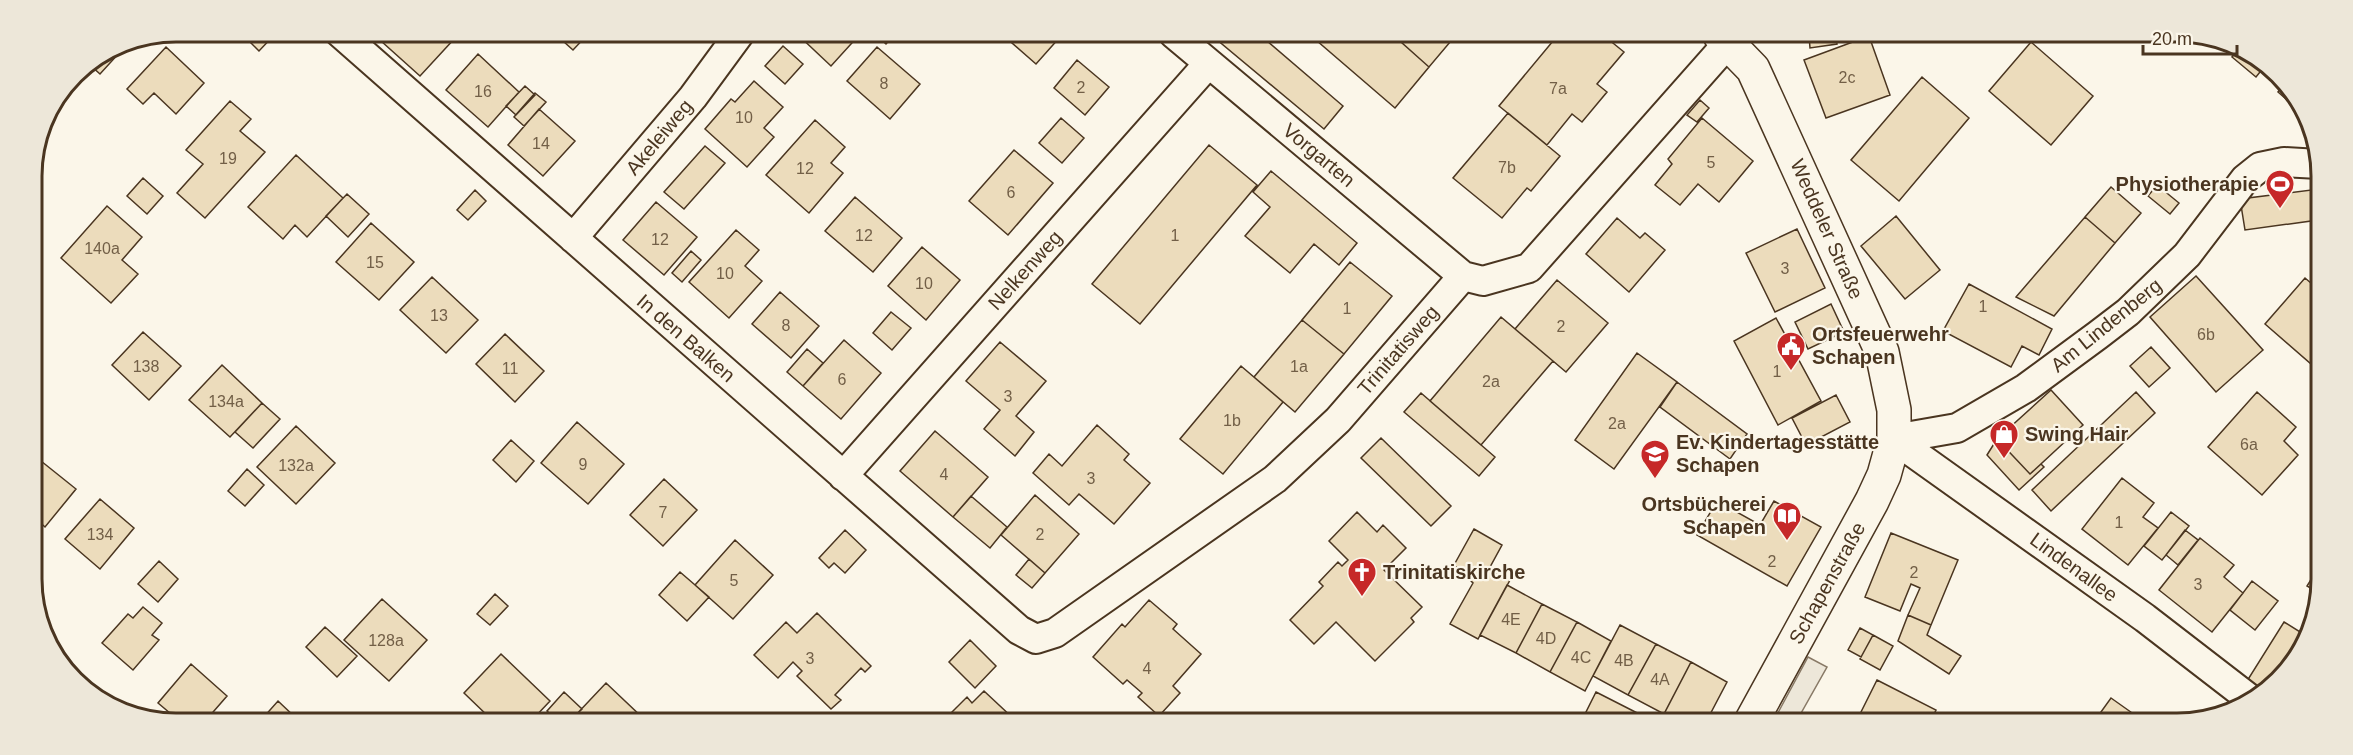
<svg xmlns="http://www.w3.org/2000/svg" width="2353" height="755" viewBox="0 0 2353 755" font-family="Arial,sans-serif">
<rect width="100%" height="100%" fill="#fbf6e9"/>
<path fill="#ede7d9" stroke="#887966" stroke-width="1.5" d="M1808 657 1827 667 1796 722H1773Z"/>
<path fill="#ecdcbc" stroke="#4a3520" stroke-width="1.5" d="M240 32H277L259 51Z
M371 32H448L455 38 420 76Z
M553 32 589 33 573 50Z
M796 33H861L831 66Z
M874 33H892L894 35 886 44Z
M1007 34H1057L1060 37 1036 64 1004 36Z
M1210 34H1259L1343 106 1324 129Z
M1309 34H1392L1429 67 1395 108Z
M1392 34 1456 35 1429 67Z
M1558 35H1603L1624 52 1597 84 1607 92 1582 122 1572 114 1547 145 1499 106Z
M1809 36H1836L1837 44 1810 48Z
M1869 36 1890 95 1826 118 1804 60Z
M130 41 100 74 89 64 121 42Z
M2031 42 2093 96 2051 145 1989 91Z
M783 46 803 64 785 84 765 66Z
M166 47 204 83 176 114 154 93 143 104 127 89Z
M877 47 920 84 890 119 847 81Z
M2237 51 2264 67 2256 77 2232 57Z
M478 54 519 92 488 127 446 90Z
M1077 60 1109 87 1085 115 1054 88Z
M1922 77 1969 118 1899 201 1851 160Z
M754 81 783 107 764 128 774 137 747 167 705 129 731 99 735 102Z
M2286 82 2300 111 2278 92Z
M525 86 535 95 516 115 506 106Z
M535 93 546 102 524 126 514 117Z
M1700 100 1709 108 1697 122 1687 115Z
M230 101 251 119 240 131 265 152 205 218 177 193 203 164 186 150Z
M539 109 575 141 543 176 508 145Z
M1508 113 1560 156 1531 191 1527 188 1502 218 1453 178Z
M1061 118 1084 138 1062 163 1039 143Z
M1702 118 1753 161 1719 202 1698 184 1680 205 1655 185 1672 164 1668 159Z
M815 120 845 147 831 163 843 173 809 213 766 175Z
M1209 145 1257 185 1140 324 1092 284Z
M705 146 725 163 684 209 664 192Z
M1014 150 1053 183 1008 235 969 201Z
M296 155 343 198 307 237 295 225 283 239 248 207Z
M1271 171 1357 243 1339 265 1314 244 1290 273 1245 236 1270 207 1253 192Z
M143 178 163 196 147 214 127 196Z
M2157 185 2179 203 2170 214 2148 196Z
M2111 187 2141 213 2115 243 2085 217Z
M2319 189 2318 220 2245 230 2240 199Z
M475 190 486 201 468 220 457 210Z
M347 194 369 214 348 237 326 216Z
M855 197 902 238 873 272 825 231Z
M656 202 697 237 664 275 623 240Z
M107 206 142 237 122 260 138 274 111 303 61 258Z
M1896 216 1940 270 1905 299 1861 246Z
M2085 217 2115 243 2054 316 2016 297Z
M1617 218 1640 238 1645 233 1665 250 1629 292 1586 254Z
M371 223 414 262 379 300 336 262Z
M1797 229 1825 288 1775 312 1746 253Z
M736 230 759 250 745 266 762 281 729 318 689 282Z
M922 247 960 280 926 320 888 286Z
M691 251 701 260 682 282 672 273Z
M1350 262 1392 296 1344 354 1302 320Z
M2196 276 2263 350 2216 392 2150 317Z
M432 277 478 320 446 353 400 310Z
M2305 278 2318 289V370L2265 324Z
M1557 280 1608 323 1566 372 1515 329Z
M1969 284 2052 329 2039 355 2022 346 2011 367 1943 331Z
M780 292 819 326 791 358 752 324Z
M1831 304 1844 332 1808 349 1795 322Z
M891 312 911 328 892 350 873 333Z
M1501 317 1553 361 1481 445 1430 401Z
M1776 318 1821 401 1778 425 1734 341Z
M1302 320 1344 354 1295 412 1254 377Z
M143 332 181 366 149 400 112 365Z
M505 334 544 371 515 402 476 364Z
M844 340 881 373 841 419 803 386Z
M1000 342 1046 381 1016 416 1034 432 1015 456 984 429 1000 410 966 381Z
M2151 347 2170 368 2149 387 2130 366Z
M807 349 823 363 803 386 787 372Z
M1637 353 1677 382 1614 469 1575 440Z
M222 365 262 403 230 437 189 400Z
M1241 366 1283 402 1223 474 1180 439Z
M1677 382 1747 434 1730 459 1660 407Z
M2051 390 2083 425 2030 474 1997 439Z
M2136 392 2155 413 2051 511 2032 490Z
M2257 392 2296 427 2284 441 2298 455 2262 495 2208 447Z
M1421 393 1495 457 1479 476 1404 412Z
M1836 395 1850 422 1806 445 1792 418Z
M262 403 280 419 253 448 235 432Z
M577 422 624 464 588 504 541 463Z
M1097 425 1129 454 1124 460 1150 483 1114 524 1079 494 1069 505 1033 473 1049 454 1062 466Z
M296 426 335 463 296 504 257 467Z
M935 431 988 477 953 517 900 471Z
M1381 438 1451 506 1431 526 1361 458Z
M1997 439 2030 474 2041 464 2044 467 2019 490 1987 455Z
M511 440 534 461 516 482 493 460Z
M36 457 76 489 45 527 34 517 33 460Z
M247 469 264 485 245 506 228 491Z
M2122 478 2154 503 2143 517 2158 528 2128 565 2082 529Z
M664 479 697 510 663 546 630 515Z
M1035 495 1079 534 1045 573 1001 535Z
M971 496 1007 527 990 548 953 517Z
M100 499 134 528 100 569 65 539Z
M1717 501 1760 525 1774 501 1821 527 1787 586 1697 535Z
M1357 512 1377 532 1383 525 1406 548 1384 570 1422 607 1411 618 1414 622 1375 661 1336 622 1314 644 1290 620 1323 586 1319 582 1338 562 1342 566 1348 560 1329 541Z
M2171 512 2189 526 2162 560 2144 546Z
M1474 529 1502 545 1489 569 1510 580 1478 639 1450 624 1473 583 1454 565Z
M845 530 866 550 845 573 834 563 829 568 819 558Z
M2185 530 2198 540 2178 565 2166 555Z
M1891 533 1958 560 1931 625 1908 615 1920 588 1911 584 1900 611 1865 597Z
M2200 538 2234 565 2224 577 2243 593 2212 632 2159 590Z
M735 540 773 575 733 619 695 585Z
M1029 559 1045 573 1032 588 1016 575Z
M159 561 178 579 158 602 138 584Z
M2317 570V592L2307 586Z
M680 572 709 597 687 621 659 595Z
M2252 581 2278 601 2255 630 2230 610Z
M1507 585 1542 604 1516 653 1480 635Z
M495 594 508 606 490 625 477 614Z
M382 599 427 640 389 681 344 640Z
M1149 600 1177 624 1173 629 1201 654 1173 686 1180 693 1159 716 1138 697 1142 693 1127 680 1123 684 1093 657 1122 624 1125 627Z
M1542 604 1577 622 1550 672 1516 653Z
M143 607 162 623 152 635 159 640 133 670 102 643 128 614 133 618Z
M817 613 871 666 865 672 861 668 835 695 841 700 831 709 797 676 802 671 793 662 778 678 754 655 786 622 797 633Z
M1908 615 1931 625 1927 635 1961 656 1949 674 1898 641Z
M1577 622 1611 641 1585 691 1550 672Z
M2284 622 2305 635 2296 649 2300 652 2297 659 2266 693 2247 681Z
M1620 625 1656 644 1628 695 1593 676Z
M325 627 357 656 337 677 306 647Z
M1860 628 1873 635 1861 657 1848 650Z
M1873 635 1893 646 1880 670 1860 659Z
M970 640 996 666 975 688 949 662Z
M1656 644 1691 662 1664 714 1628 695Z
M501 654 550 701 533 719H491L464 693Z
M1691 662 1727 682 1706 722H1680L1664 714Z
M191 664 227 696 207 719H177L158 703Z
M1877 680 1936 710 1930 723 1856 722Z
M606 683 645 720 572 719Z
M984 691 1015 720H944L967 697 972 703Z
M564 692 582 709 572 719H556L547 711Z
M1596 692 1651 720 1590 722 1583 718Z
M2111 698 2135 715 2147 723H2093Z
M278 701 297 719H262Z"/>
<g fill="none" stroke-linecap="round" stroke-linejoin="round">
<g stroke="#4a3520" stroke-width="32">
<path id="street" d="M339 32 1019 630 1036 639 1055 633 1275 479 1338 420 1463 276 1483 281 1529 268 1728 43 1732 35
M1174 34 1463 276
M573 238 693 97 740 33
M1894 439 1957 428 2026 388 2098 335 2128 312 2187 255 2245 179 2260 167 2284 162 2319 164
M1894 439 2145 618 2250 699
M843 476 1208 64"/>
</g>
<g stroke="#4a3520" stroke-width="36">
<path id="secondary" d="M1720 35 1753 69 1882 352 1894 410V439L1884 475 1872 501 1751 722"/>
</g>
<use href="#street" stroke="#fbf6e9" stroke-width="28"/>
<use href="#secondary" stroke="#fbf6e9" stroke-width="33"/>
</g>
<defs>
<g id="stadium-pin" transform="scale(1.5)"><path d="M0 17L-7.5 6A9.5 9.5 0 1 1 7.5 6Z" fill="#c62828" stroke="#fbf6e9"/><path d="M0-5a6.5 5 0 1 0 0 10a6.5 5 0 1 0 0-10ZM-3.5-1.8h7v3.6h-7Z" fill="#fff"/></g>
<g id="civic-pin" transform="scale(1.5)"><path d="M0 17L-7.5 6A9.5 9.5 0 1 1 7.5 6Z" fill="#c62828" stroke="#fbf6e9"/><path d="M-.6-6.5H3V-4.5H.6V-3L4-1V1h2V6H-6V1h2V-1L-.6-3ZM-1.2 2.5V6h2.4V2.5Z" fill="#fff"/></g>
<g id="shop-pin" transform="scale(1.5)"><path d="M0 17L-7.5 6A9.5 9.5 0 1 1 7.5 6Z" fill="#c62828" stroke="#fbf6e9"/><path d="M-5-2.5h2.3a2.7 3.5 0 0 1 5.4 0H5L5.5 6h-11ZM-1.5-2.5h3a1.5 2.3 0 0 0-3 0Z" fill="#fff"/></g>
<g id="school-pin" transform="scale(1.5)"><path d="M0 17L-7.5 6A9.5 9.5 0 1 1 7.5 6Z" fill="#c62828" stroke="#fbf6e9"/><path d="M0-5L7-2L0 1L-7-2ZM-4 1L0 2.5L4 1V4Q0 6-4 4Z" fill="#fff"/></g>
<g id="library-pin" transform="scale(1.5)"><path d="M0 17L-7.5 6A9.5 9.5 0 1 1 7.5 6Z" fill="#c62828" stroke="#fbf6e9"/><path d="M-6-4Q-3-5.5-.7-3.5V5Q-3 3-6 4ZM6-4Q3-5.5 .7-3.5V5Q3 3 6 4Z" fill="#fff"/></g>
<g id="church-pin" transform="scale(1.5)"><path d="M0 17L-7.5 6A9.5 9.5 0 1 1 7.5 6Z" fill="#c62828" stroke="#fbf6e9"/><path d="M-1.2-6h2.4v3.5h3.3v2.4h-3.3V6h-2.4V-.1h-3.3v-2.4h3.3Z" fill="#fff"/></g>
</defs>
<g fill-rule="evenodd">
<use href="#stadium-pin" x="2280" y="184"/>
<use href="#civic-pin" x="1791" y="346"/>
<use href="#shop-pin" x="2004" y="434"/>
<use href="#school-pin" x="1655" y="454"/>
<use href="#library-pin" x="1787" y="516"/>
<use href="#church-pin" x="1362" y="572"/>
</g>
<g text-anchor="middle" stroke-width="4.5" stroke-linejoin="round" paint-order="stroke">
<g font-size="16" fill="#725f47">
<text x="1847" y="83">2c</text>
<text x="884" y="89">8</text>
<text x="1081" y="93">2</text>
<text x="1558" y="94">7a</text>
<text x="483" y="97">16</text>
<text x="744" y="123">10</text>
<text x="541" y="149">14</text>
<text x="228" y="164">19</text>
<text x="1711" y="168">5</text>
<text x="1507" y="173">7b</text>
<text x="805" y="174">12</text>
<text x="1011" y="198">6</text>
<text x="864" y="241">12</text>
<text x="1175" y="241">1</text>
<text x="660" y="245">12</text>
<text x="102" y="254">140a</text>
<text x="375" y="268">15</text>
<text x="1785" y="274">3</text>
<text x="725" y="279">10</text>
<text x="924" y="289">10</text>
<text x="1983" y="312">1</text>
<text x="1347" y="314">1</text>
<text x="439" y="321">13</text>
<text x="786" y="331">8</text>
<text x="1561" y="332">2</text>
<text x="2206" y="340">6b</text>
<text x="146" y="372">138</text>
<text x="1299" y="372">1a</text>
<text x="510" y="374">11</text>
<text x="1777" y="377">1</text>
<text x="842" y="385">6</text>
<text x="1491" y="387">2a</text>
<text x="1008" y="402">3</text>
<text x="226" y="407">134a</text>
<text x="1232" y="426">1b</text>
<text x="1617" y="429">2a</text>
<text x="2249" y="450">6a</text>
<text x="583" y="470">9</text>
<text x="296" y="471">132a</text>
<text x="944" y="480">4</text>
<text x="1091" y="484">3</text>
<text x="663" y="518">7</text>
<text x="2119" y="528">1</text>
<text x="100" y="540">134</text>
<text x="1040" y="540">2</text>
<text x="1772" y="567">2</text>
<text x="1914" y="578">2</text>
<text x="734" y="586">5</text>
<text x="2198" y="590">3</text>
<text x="1511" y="625">4E</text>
<text x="1546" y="644">4D</text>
<text x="386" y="646">128a</text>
<text x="1581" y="663">4C</text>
<text x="810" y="664">3</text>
<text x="1624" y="666">4B</text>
<text x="1147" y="674">4</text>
<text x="1660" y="685">4A</text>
</g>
<g font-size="20" fill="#4a3520" stroke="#fbf6e9">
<text transform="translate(659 137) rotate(-50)" y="7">Akeleiweg</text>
<text transform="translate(1319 155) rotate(40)" y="7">Vorgarten</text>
<text transform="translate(1827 229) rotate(66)" y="7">Weddeler Straße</text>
<text transform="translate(1025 270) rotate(-48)" y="7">Nelkenweg</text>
<text transform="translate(2106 325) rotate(-39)" y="7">Am Lindenberg</text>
<text transform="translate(686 338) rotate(41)" y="7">In den Balken</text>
<text transform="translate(1398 350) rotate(-49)" y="7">Trinitatisweg</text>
<text transform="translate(2074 567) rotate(36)" y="7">Lindenallee</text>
<text transform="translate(1827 583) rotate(-61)" y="7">Schapenstraße</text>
</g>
<g font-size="20" font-weight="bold" fill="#4a3520" stroke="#fbf6e9" text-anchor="start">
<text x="2259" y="191" text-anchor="end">Physiotherapie</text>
<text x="1812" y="341">Ortsfeuerwehr<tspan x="1812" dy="23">Schapen</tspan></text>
<text x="2025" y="441">Swing Hair</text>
<text x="1676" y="449">Ev. Kindertagesstätte<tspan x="1676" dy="23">Schapen</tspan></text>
<text x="1766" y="511" text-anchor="end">Ortsbücherei<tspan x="1766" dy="23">Schapen</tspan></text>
<text x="1383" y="579">Trinitatiskirche</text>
</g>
</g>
<path d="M0 0H2353V755H0ZM176 42H2177A134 134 0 0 1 2311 176V579A134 134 0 0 1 2177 713H176A134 134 0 0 1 42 579V176A134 134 0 0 1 176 42Z" fill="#ede7d9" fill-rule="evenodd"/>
<path fill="none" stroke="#4a3520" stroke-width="3" d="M176 42H2177A134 134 0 0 1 2311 176V579A134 134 0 0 1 2177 713H176A134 134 0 0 1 42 579V176A134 134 0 0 1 176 42Z"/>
<path d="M2143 45v9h94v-9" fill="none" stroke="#4a3520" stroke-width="3"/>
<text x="2152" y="45" font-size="18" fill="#4a3520" stroke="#fbf6e9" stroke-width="4.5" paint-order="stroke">20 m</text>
</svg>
